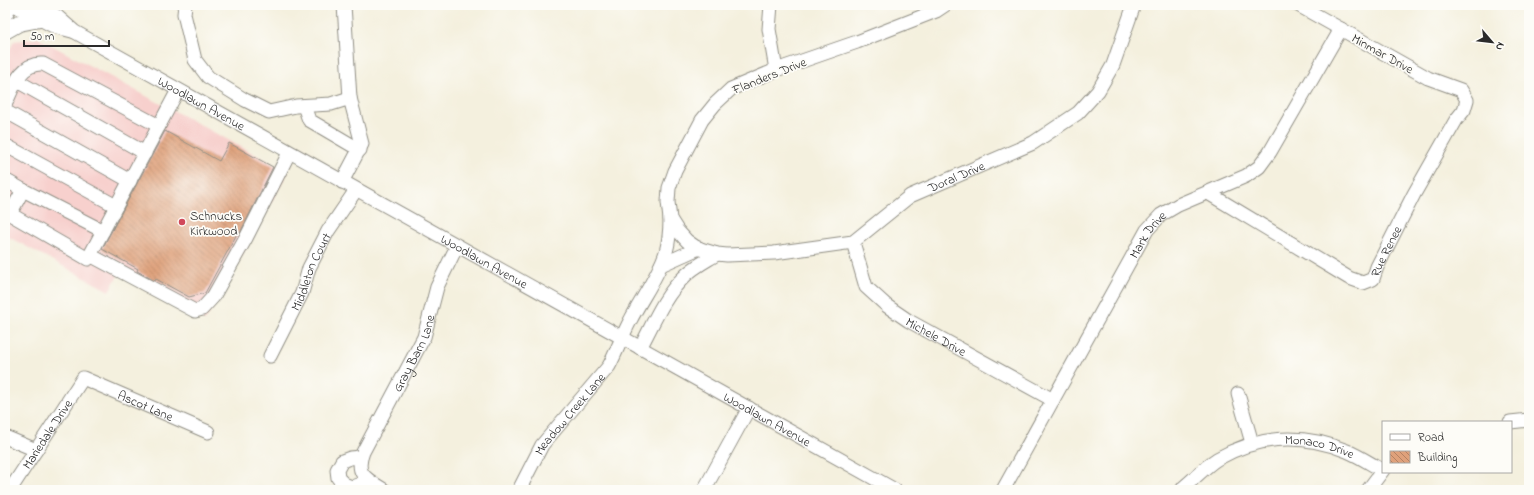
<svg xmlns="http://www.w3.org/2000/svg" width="1534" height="495" viewBox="0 0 1534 495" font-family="'Indie Flower',sans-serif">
<defs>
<pattern id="building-back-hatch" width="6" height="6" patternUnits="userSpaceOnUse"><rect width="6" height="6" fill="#dfa17b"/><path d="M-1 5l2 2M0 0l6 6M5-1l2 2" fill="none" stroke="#b58365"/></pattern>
</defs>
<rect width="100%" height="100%" fill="#fdfcf7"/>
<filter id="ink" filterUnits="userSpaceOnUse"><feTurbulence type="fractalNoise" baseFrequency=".025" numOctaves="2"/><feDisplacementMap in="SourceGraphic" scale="8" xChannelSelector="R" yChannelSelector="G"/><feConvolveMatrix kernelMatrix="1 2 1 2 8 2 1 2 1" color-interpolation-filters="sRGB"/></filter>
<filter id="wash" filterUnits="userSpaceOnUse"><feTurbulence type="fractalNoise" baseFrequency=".012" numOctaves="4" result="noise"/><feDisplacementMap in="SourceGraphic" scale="16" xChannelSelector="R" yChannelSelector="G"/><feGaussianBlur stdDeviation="0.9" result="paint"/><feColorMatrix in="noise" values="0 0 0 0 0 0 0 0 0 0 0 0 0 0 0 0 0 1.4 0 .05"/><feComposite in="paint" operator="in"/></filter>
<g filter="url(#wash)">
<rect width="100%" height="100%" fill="#f4f0de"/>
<path fill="#f7d0cd" d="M38 38 288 172 205 321 119 274 109 291 5 235V58L14 41Z"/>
<g id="blocks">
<path fill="url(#building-back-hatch)" d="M165 131 219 161 229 143 273 167 240 233 238 232 205 293 189 297 156 279 155 281 137 271 138 269 102 249Z"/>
</g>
</g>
<g filter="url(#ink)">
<use href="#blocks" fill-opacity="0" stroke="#908e84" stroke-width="1"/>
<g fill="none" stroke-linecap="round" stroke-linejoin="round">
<g stroke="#908e84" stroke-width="15">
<g id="minor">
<path d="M14 5 53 26 72 31"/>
<path id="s1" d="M37 5 58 17 75 32 895 490"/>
<path d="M185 5 184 14 195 60 208 77 245 100 269 112 296 106 331 104 350 98 362 144 342 182"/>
<path d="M344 5 350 98"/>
<path d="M771 5 769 29 776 70"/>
<path id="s2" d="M945 5 936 11 857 42 776 70 731 89 715 104 702 120 675 171 669 188 668 202 670 219 677 230 687 241 697 248 717 254 727 255 774 253 853 242 910 196 1033 143 1078 113 1098 91 1113 65 1134 5"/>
<path d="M17 81 145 153"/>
<path d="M5 105C13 88 20 62 43 64L159 126"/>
<path d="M304 106 309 120 360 150"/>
<path d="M5 111 130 181"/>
<path d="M5 145 116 206"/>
<path d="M5 180 23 190 10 214 88 259 178 90"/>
<path d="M23 190 103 231"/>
<path id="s3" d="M1208 193 1349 278 1363 283 1373 279 1377 267 1414 194 1456 120 1464 110 1467 100 1461 90 1428 78 1298 5"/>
<path id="s4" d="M853 242 866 287 887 306 909 321 1053 400"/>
<path d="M90 255 195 311 202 309 213 297 246 238 289 153"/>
<path d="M661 265 699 248"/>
<path d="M640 348C653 324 664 296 684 277 693 267 706 261 717 254"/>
<path id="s5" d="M270 356 302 293 309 268 328 231 356 190"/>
<path d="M1238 394 1252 443"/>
<path d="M1510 422 1529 420"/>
<path d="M5 437 36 450"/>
<path d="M361 457 350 458 342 461 337 470 338 478 344 484 352 487 369 481"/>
<path id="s6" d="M10 490 83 378 208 432"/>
<path id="s7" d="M384 490C367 479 354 475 363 452L424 337 437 287 457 246"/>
<path id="s8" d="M519 490 542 445 609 366C617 351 622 336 630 321 641 299 658 277 666 252 669 241 670 230 670 219"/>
<path d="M704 490 749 408"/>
<path id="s9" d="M1003 490 1147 230 1161 215 1178 205 1246 176 1259 167 1270 152 1341 29"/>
<path id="s10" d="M1182 490 1184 487C1195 478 1206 466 1217 459 1259 435 1303 433 1347 451 1359 456 1371 464 1382 470"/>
<path d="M1368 490 1383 470"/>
</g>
</g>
<g stroke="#908e84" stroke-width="18">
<path id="major" d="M42 5 44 9
M5 13 9 5
M5 31 19 23 40 19"/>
</g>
<use href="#minor" stroke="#fff" stroke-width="13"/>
<use href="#major" stroke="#fff" stroke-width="16"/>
</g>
</g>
<circle fill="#d1495b" stroke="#fdfcf7" stroke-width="1.5" cx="182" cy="222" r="4"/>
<g text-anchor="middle" stroke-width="3.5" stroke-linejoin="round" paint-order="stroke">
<g font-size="13" fill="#2b2b2b" stroke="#fdfcf7">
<text transform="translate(1383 53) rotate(29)" y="5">Minmar Drive</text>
<text transform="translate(769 75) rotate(-22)" y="5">Flanders Drive</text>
<text dy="5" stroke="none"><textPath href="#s1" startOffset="192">Woodlawn Avenue</textPath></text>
<text dy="5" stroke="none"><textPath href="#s2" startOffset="701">Doral Drive</textPath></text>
<text dy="5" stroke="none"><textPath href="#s9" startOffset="294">Mark Drive</textPath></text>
<text dy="5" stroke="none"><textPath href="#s3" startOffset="221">Rue Renee</textPath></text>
<text dy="5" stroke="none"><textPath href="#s1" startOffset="516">Woodlawn Avenue</textPath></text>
<text dy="5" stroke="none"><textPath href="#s5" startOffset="94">Middleton Court</textPath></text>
<text dy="5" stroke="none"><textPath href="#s4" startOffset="133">Michele Drive</textPath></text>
<text dy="5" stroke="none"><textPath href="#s7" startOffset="161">Gray Barn Lane</textPath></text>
<text dy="5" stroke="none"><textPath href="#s6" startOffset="202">Ascot Lane</textPath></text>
<text dy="5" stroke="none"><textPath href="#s8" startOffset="92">Meadow Creek Lane</textPath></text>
<text dy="5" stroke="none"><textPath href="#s1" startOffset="840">Woodlawn Avenue</textPath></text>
<text dy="5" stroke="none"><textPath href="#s6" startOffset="67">Mariedale Drive</textPath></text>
<text dy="5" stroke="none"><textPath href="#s10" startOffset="154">Monaco Drive</textPath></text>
</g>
<g font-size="13" fill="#2b2b2b" stroke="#fdfcf7" text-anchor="start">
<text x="190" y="220">Schnucks<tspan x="190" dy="15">Kirkwood</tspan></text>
</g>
</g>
<rect width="1534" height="495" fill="none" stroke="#fdfcf7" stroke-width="20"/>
<rect x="1382" y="421" width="130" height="52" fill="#fdfcf7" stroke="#a9a8a5"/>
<rect x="1390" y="434" width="20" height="6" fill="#ffffff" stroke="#a9a8a5"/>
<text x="1418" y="441" font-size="12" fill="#2b2b2b">Road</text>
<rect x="1390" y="451" width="20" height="12" fill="url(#building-back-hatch)" stroke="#a9a8a5"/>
<text x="1418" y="461" font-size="12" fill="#2b2b2b">Building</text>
<g transform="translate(1492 42) rotate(118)" stroke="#fdfcf7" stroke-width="3" paint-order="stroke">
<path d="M0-3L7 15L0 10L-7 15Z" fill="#2b2b2b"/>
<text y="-6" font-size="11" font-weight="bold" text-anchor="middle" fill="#2b2b2b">N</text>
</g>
<path d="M24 40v6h85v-6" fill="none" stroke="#2b2b2b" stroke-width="2"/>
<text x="30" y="40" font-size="12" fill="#2b2b2b" stroke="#fdfcf7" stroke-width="3" paint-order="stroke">50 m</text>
</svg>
